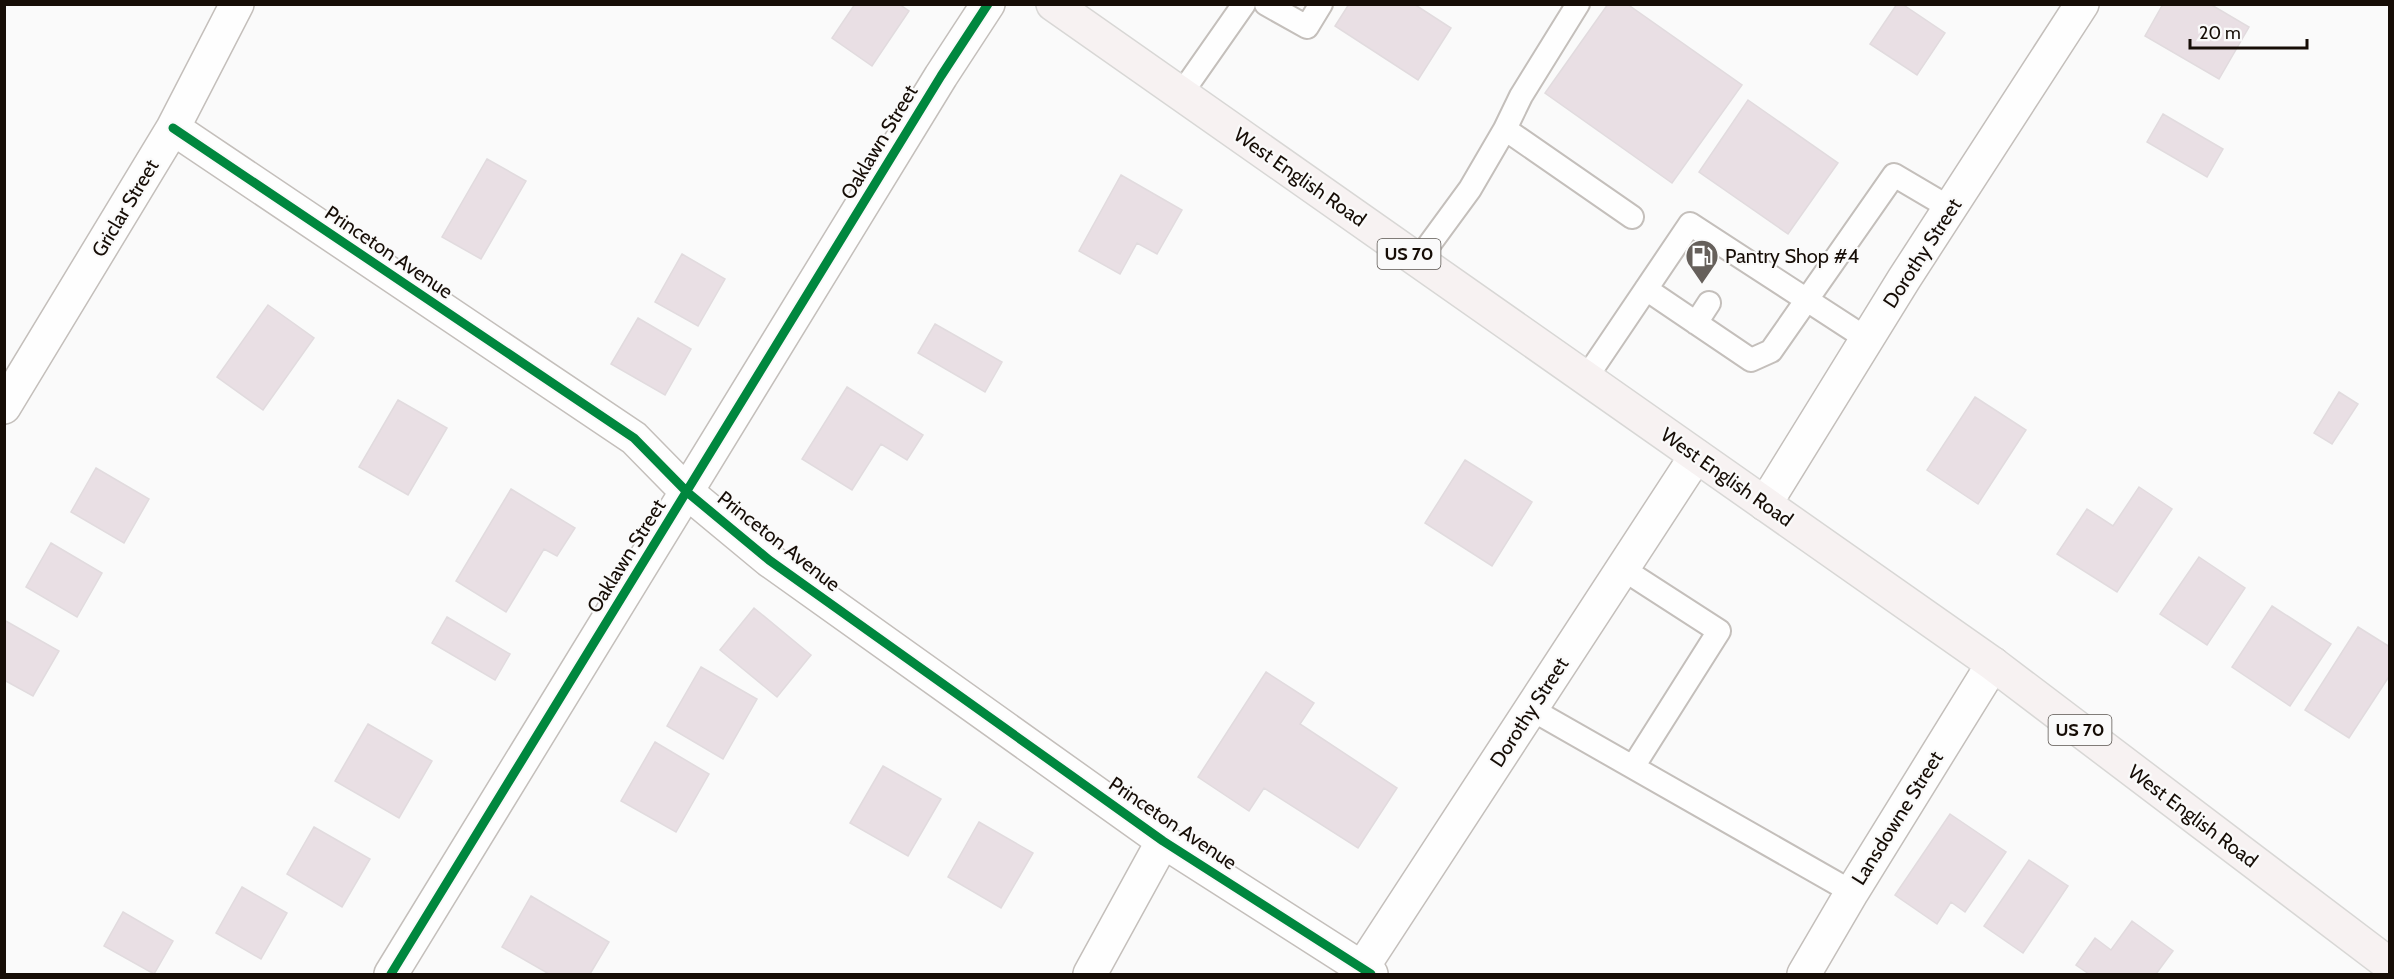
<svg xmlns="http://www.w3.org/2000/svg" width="2394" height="979" viewBox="0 0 2394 979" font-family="Cabin,sans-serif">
<rect width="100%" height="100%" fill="#fafafa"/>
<path fill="#e9dfe4" stroke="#e1dbde" stroke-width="1.5" d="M855 4H899L909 11 872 66 832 38Z
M1349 4H1414L1451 28 1418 80 1335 26Z
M1608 4H1627L1742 85 1672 183 1545 93Z
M1897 4H1902L1945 33 1917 75 1870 44Z
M2163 4H2210L2249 27 2219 79 2145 36Z
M1748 100 1838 163 1788 234 1699 172Z
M2163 114 2223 149 2207 177 2147 142Z
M487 159 526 181 481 259 442 237Z
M1121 175 1182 210 1157 254 1137 243 1120 274 1079 251Z
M682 254 725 279 698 326 655 302Z
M268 305 314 338 263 410 217 377Z
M638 318 691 349 665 395 611 364Z
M935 324 1002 362 985 392 918 353Z
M847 387 923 435 907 460 881 444 852 490 802 459Z
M2339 392 2358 404 2332 444 2314 433Z
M1975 397 2026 430 1978 504 1927 470Z
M398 400 447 428 408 495 359 467Z
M1465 460 1532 502 1492 566 1425 523Z
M96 468 149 499 124 543 71 512Z
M2139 487 2172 509 2117 592 2057 554 2087 509 2113 526Z
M511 489 575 528 557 556 544 549 506 612 456 581Z
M51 543 102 573 77 617 26 587Z
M2199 557 2245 588 2207 645 2160 614Z
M2272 606 2331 644 2290 706 2232 667Z
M754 608 811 655 777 697 720 650Z
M447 617 510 654 495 680 432 643Z
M4 620 59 651 33 696 4 680Z
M2358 627 2390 647V675L2349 738 2305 710Z
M701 667 757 699 723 759 667 726Z
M1266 672 1314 703 1300 724 1397 788 1358 848 1264 788 1249 811 1198 777Z
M368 724 432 761 399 818 335 781Z
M655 742 709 774 676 832 621 801Z
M883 766 941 799 908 856 850 823Z
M1950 814 2006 852 1965 912 1951 902 1937 924 1895 895Z
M979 822 1033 853 1001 908 948 877Z
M314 827 370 859 342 907 287 874Z
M2029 860 2068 886 2023 953 1984 926Z
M242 887 287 913 261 959 216 933Z
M531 896 609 942 590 974H549L502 947Z
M123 912 173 941 154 974 104 946Z
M2132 921 2173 951 2156 974H2089L2076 965 2095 938 2111 950Z"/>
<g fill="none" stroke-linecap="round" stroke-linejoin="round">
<g stroke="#c4bfbb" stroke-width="26">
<path id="service" d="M1266 4 1307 27 1321 4
M1181 94 1244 4
M1505 129 1521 96 1578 4
M1418 260 1470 189 1505 129 1632 217
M1646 289 1751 360 1771 351 1894 175 1950 208
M1696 323 1709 303
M1586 378 1690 224 1867 339
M1623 569 1719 631 1633 767
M1531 709 1852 892"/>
</g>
<g stroke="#c4bfbb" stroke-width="36">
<path id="minor" d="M173 128 634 438 687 492 769 560 1163 841 1371 974
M4 407 173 128 237 4
M1765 504 1904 279 2082 4
M1362 968 1696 456
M391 974 941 76 988 4
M1090 974 1163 841
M1804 974 1852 892 1993 664"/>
</g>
<g stroke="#d8d7d5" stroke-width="36">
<path id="primary" d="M1053 4 1993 664 2390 965"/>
</g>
<use href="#service" stroke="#fefefe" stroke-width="22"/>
<use href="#minor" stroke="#fefefe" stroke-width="33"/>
<use href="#primary" stroke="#f7f2f2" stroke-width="33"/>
<g stroke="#fafafa" stroke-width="13">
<path id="cycleway" d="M173 128 634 438 687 492 769 560 1163 841 1371 974
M391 974 941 76 988 4"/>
</g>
<use href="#cycleway" stroke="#00873e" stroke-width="9"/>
</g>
<defs>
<g id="fuel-pin" transform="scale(1.725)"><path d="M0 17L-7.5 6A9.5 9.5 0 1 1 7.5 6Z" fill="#66605b" stroke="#fafafa"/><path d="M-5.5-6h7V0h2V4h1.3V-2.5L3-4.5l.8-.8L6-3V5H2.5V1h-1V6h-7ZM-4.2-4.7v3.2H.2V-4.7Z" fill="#fff"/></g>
</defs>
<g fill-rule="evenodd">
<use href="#fuel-pin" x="1702" y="256"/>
</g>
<g text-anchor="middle" stroke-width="4.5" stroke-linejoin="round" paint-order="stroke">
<g fill="#fafafa" stroke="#5a544f" stroke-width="1.5">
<rect x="1377.5" y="239" width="63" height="30" rx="4.5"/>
<rect x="2048.5" y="715" width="63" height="30" rx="4.5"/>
</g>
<g font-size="18" font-weight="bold" fill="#160d06">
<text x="1409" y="260">US 70</text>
<text x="2080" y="736">US 70</text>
</g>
<g font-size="20" fill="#160d06" stroke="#fafafa">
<text transform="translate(879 142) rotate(-59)" y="7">Oaklawn Street</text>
<text transform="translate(1300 177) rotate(35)" y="7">West English Road</text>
<text transform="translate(125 208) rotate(-59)" y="7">Griclar Street</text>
<text transform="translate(389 252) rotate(34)" y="7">Princeton Avenue</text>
<text transform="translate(1922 253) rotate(-57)" y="7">Dorothy Street</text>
<text transform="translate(1727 477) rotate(35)" y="7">West English Road</text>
<text transform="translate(779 541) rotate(38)" y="7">Princeton Avenue</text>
<text transform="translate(626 556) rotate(-58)" y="7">Oaklawn Street</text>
<text transform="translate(1529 712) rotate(-57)" y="7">Dorothy Street</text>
<text transform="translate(2193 816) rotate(37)" y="7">West English Road</text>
<text transform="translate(1897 818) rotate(-58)" y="7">Lansdowne Street</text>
<text transform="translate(1173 823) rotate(34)" y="7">Princeton Avenue</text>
</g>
<g font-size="20" fill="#160d06" stroke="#fafafa" text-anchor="start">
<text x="1725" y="263">Pantry Shop #4</text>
</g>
</g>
<rect width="2394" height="979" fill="none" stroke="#160d06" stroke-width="12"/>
<path d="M2190 39v9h117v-9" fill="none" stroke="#160d06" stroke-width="3"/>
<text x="2199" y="39" font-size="18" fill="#160d06" stroke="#fafafa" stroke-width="4.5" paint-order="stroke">20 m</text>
</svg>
